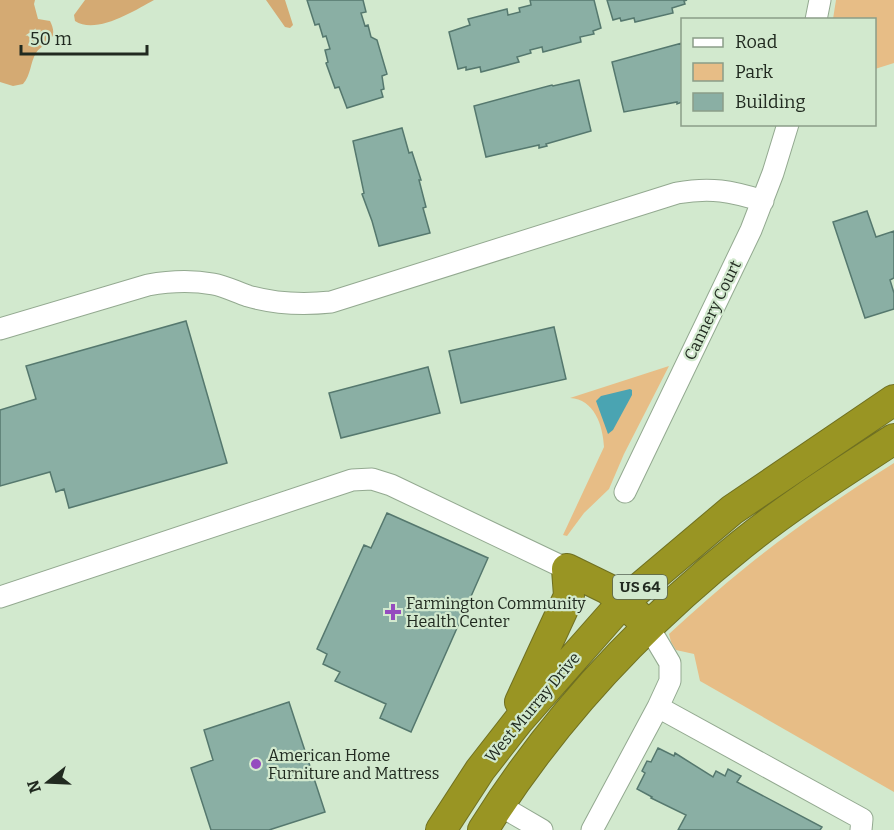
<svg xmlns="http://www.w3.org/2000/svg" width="894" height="830" viewBox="0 0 894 830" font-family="Bitter,serif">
<rect width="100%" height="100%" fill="#d2e9ce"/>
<path fill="#e7bd86" d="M836 0H894V63L875 69 874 20 833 19Z
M669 366 624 454 609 489 584 513 567 536 563 535 604 447C603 425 594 399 570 398Z
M894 463V792L700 681 694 654 676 650 671 642 669 634C694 611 720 588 746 567 793 529 843 495 894 463Z"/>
<path fill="#d4aa73" d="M0 0H35L34 4 38 19 50 21C52 25 54 30 53 35 50 44 40 46 36 53 30 63 31 75 23 84L13 86 0 82Z
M85 0H154C134 11 96 35 75 21L74 15Z
M266 0H285L293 25 290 28 285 27Z"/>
<path fill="#4aa4b2" d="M630 389 632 390V395L613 430 608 434 596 401 601 396Z"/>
<path fill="#8aafa4" stroke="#55786e" stroke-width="1.5" d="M307 0H363L366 12 361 13 365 26 368 25 371 37 377 40 387 74 382 76 384 89 381 90 383 97 347 108 339 87 335 88 326 63 328 62 325 50 330 49 326 36 323 37 319 24 315 25Z
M530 0H594L601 28 593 31 594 34 580 37 581 42 543 52 542 47 530 50 531 53 517 57 519 62 481 72 480 67 466 70V67L458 69 449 32 470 25 468 19 507 9 508 15 520 12 519 8 531 5Z
M607 0H687L684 1 685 4 672 8 673 13 635 22 634 18 621 21 620 18 613 20Z
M682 43V102L677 104V102L624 112 612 62Z
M579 80 591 131 546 144 547 146 539 148V145L486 157 474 106 552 85 553 86Z
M402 128 409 153 412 152 421 180H419L426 207 423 208 430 233 379 246 372 221 362 194 364 193 353 141Z
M867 211 876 237 894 231V278L890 280 894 293V309L865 318 833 222Z
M186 321 227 463 69 508 64 489 56 492 50 472 0 486V410L36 399 26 366Z
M554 327 566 379 461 403 449 351Z
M428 367 440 413 341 438 329 393Z
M387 513 488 558 411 732 380 718 386 704 335 681 340 672 323 664 327 654 317 649 364 545 371 548Z
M289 702 325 812 269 830H211L191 768 213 760 204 730Z
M658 748 674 756 675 753 713 777 716 771 725 776 728 769 741 776 737 782 822 827 820 830H678L686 815 651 798 652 797 637 789 645 773 642 771 647 761 651 762Z"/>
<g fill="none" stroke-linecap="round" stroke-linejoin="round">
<g stroke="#93a990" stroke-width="23">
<path id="minor" d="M816 20 820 0
M0 329 148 285C170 281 191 280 213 284 225 286 236 292 248 296 276 304 302 305 331 302L677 193C711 187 731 191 763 201
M625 492 751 230 773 173 788 124
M0 597 352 480 372 479 391 485 567 569
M648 626 670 663V681L658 707
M499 805 542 830
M592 830 658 707 862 819 861 830"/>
</g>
<g stroke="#6f7022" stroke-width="32">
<path id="highway" d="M567 569 608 589 637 615
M520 702 569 596 567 569
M441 830 480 770 519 720 623 602 732 510 894 400
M483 830C551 721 641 625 741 545 789 506 842 473 894 439"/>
</g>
<use href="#minor" stroke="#fff" stroke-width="21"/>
<use href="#highway" stroke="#999523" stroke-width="30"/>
</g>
<g fill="#954cbf" stroke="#d2e9ce" stroke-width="2">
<path d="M390 603h6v6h6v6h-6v6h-6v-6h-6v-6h6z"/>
<circle cx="256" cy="764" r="6"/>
</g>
<g text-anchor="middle" stroke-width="4.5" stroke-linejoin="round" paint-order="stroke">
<rect fill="#d2e9ce" stroke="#566354" stroke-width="1.5" x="613" y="575" width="54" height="24" rx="4.5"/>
<g font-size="15" font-weight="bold" fill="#212a20">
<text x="640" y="592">US 64</text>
</g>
<g font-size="16" fill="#212a20" stroke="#d2e9ce">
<text transform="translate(712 310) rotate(-64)" y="6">Cannery Court</text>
<text transform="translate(532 707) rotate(-50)" y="6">West Murray Drive</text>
</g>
<g font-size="16" fill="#212a20" stroke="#d2e9ce" text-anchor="start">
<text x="406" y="609">Farmington Community<tspan x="406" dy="18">Health Center</tspan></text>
<text x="268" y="761">American Home<tspan x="268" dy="18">Furniture and Mattress</tspan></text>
</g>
</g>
<rect x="681" y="18" width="195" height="108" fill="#d2e9ce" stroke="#8b9d88" stroke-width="1.5"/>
<rect x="693" y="38" width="30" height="9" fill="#ffffff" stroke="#8b9d88" stroke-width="1.5"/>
<text x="735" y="48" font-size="18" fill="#212a20">Road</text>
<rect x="693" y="63" width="30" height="18" fill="#e7bd86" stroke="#8b9d88" stroke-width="1.5"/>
<text x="735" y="78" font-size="18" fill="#212a20">Park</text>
<rect x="693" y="93" width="30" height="18" fill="#8aafa4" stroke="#8b9d88" stroke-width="1.5"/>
<text x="735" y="108" font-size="18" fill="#212a20">Building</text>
<g transform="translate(48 782) rotate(252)" stroke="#d2e9ce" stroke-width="4.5" paint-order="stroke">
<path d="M0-4.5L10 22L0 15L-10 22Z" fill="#212a20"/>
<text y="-9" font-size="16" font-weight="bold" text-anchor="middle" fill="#212a20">N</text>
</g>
<path d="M21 45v9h126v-9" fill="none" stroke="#212a20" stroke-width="3"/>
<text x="30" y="45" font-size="18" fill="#212a20" stroke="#d2e9ce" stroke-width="4.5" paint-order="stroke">50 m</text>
</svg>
